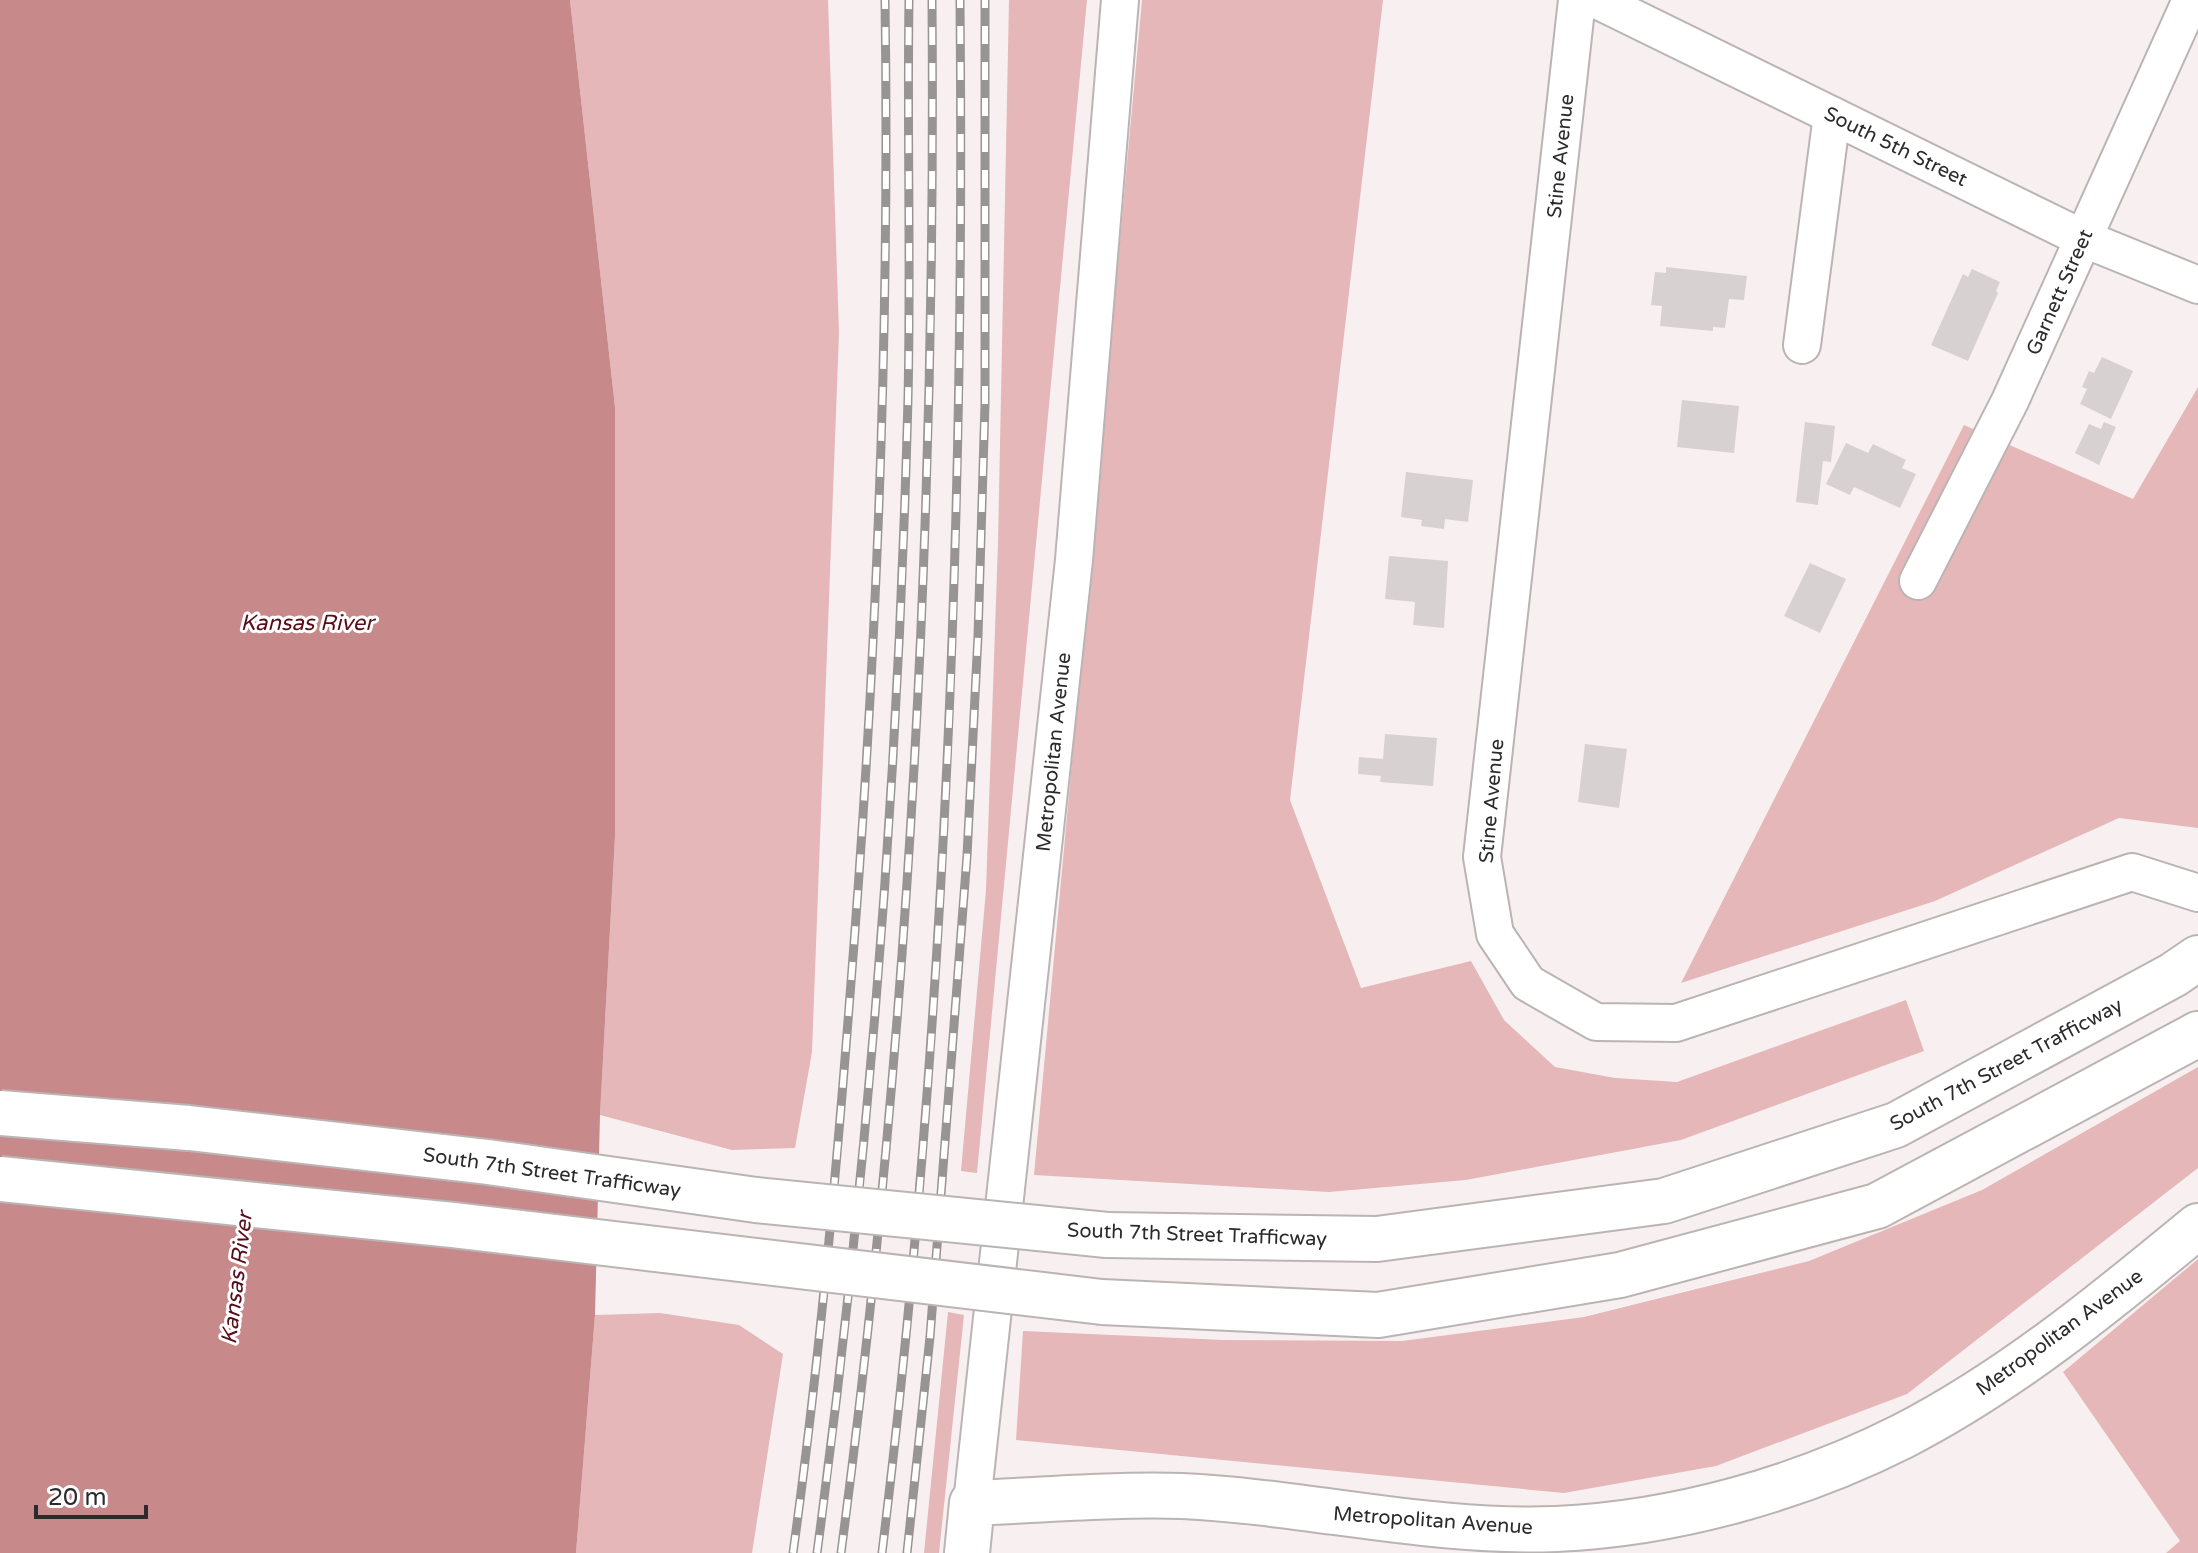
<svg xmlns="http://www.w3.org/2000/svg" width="2198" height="1553" viewBox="0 0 2198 1553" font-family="'Varela Round',sans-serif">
<rect width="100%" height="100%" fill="#f8f0f0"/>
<path fill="#e5b7b8" d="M570 0H828L839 333 812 1052 795 1148 732 1150 600 1115 615 837V407Z
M1009 0H1087L977 1173 961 1171 986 890 998 543Z
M1142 0H1383L1290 800 1361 988 1471 961 1504 1020 1555 1067 1615 1078 1677 1082 1906 1000 1924 1051 1681 1140 1466 1180 1329 1192 1034 1175Z
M2198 387V828L2119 818 1935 901 1681 983 1964 425 2133 499Z
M2198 1067V1168L1907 1394 1716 1466 1564 1493 1016 1440 1023 1331 1224 1340 1402 1341 1584 1317 1809 1261 1982 1190Z
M2198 1259V1553H2166L2180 1541 2063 1372Z
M948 1312 964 1315 939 1553H924Z
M660 1313 739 1325 783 1354 752 1553H576L595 1315Z"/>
<path fill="#c7898a" d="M0 0H570L615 407V837L600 1115 595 1315 576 1553H0Z"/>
<path fill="#d8d1d1" d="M1666 267 1747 276 1744 300 1729 299 1725 328 1713 327V331L1660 326 1662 306 1651 305 1655 272 1666 273Z
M1972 269 2000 282 1996 291 1998 293 1968 361 1931 345 1963 274 1968 277Z
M2102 357 2133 371 2111 419 2080 404 2087 389 2082 387 2089 371 2094 373Z
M1682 400 1739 406 1734 453 1677 447Z
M1805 422 1835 426 1831 462 1823 461 1818 505 1796 502Z
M2104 422 2116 427 2099 465 2075 453 2089 424 2101 429Z
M1846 443 1868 453 1873 444 1906 460 1902 468 1916 474 1900 508 1854 487 1850 495 1826 484Z
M1406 472 1473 480 1468 522 1445 519 1444 529 1421 526 1422 520 1401 517Z
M1389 556 1448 561 1444 628 1413 625 1415 602 1385 599Z
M1810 563 1846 579 1820 633 1784 616Z
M1385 734 1437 738 1433 786 1380 782 1381 776 1358 774 1359 757 1383 759Z
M1585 744 1627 749 1619 808 1578 802Z"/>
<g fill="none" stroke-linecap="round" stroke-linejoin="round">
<g stroke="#bbb4b4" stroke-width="40">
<path id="street" d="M1577 0 1482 857 1495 934 1528 983 1596 1022 1676 1023 2132 872 2198 893
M1597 0 2082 238 2198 285
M1802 345 1832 115
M1918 581 2010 401 2191 0
M972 1503 1074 560 1120 0"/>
</g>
<g stroke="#bbb4b4" stroke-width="48">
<path id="secondary" d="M967 1553 972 1503C1042 1500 1112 1494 1182 1496 1307 1502 1431 1534 1556 1529 1674 1524 1798 1489 1903 1436 2010 1381 2106 1302 2198 1226"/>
</g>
<g stroke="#bbb4b4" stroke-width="48">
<path id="primary" d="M1107 1235 1377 1239 1664 1201 1896 1125 2173 975 2198 958
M1102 1302 1378 1315 1620 1275 1877 1206 2198 1034"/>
</g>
<use href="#street" stroke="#fff" stroke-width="36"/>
<use href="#secondary" stroke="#fff" stroke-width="44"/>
<use href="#primary" stroke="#fff" stroke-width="44"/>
<g stroke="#999494" stroke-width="9">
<path id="rail" d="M793 1553C818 1372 835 1190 849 1008 876 673 890 336 885 0
M817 1553C868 1172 898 784 908 399 911 266 907 133 909 0
M841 1553C909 1038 936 519 932 0
M882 1553C945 1038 965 518 960 0
M907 1553 930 1337 967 856 978 636 985 403V0"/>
</g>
<use href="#rail" stroke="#fff" stroke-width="6" stroke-dasharray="18" stroke-linecap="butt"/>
<g stroke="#bbb4b4" stroke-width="48" stroke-linecap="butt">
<path id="primary-bridge" d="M0 1113 189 1128 488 1162 756 1200 1107 1235
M0 1179 453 1225 1102 1302"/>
</g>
<use href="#primary-bridge" stroke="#fff" stroke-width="44"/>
</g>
<g text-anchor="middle" stroke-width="6" stroke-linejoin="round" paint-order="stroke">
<g font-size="20" fill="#2c2a2a" stroke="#fff">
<text transform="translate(1896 146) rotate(26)" y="7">South 5th Street</text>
<text transform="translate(1560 156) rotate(-84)" y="7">Stine Avenue</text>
<text transform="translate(2059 292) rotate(-66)" y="7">Garnett Street</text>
<text transform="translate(1053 752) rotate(-84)" y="7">Metropolitan Avenue</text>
<text transform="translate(1491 801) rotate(-85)" y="7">Stine Avenue</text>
<text transform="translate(2006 1064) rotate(-28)" y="7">South 7th Street Trafficway</text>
<text transform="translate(552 1172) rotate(8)" y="7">South 7th Street Trafficway</text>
<text transform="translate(1197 1234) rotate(2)" y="7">South 7th Street Trafficway</text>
<text transform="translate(2059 1332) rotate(-36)" y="7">Metropolitan Avenue</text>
<text transform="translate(1433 1520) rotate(4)" y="7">Metropolitan Avenue</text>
</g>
<g font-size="22" font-style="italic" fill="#580d19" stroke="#fff">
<text x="307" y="630">Kansas River</text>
<text transform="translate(236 1278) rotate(-83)" y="8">Kansas River</text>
</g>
</g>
<path d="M36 1505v12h110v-12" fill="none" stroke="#2c2a2a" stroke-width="4"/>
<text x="48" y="1505" font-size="24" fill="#2c2a2a" stroke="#ffffff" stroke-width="6" paint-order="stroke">20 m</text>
</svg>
